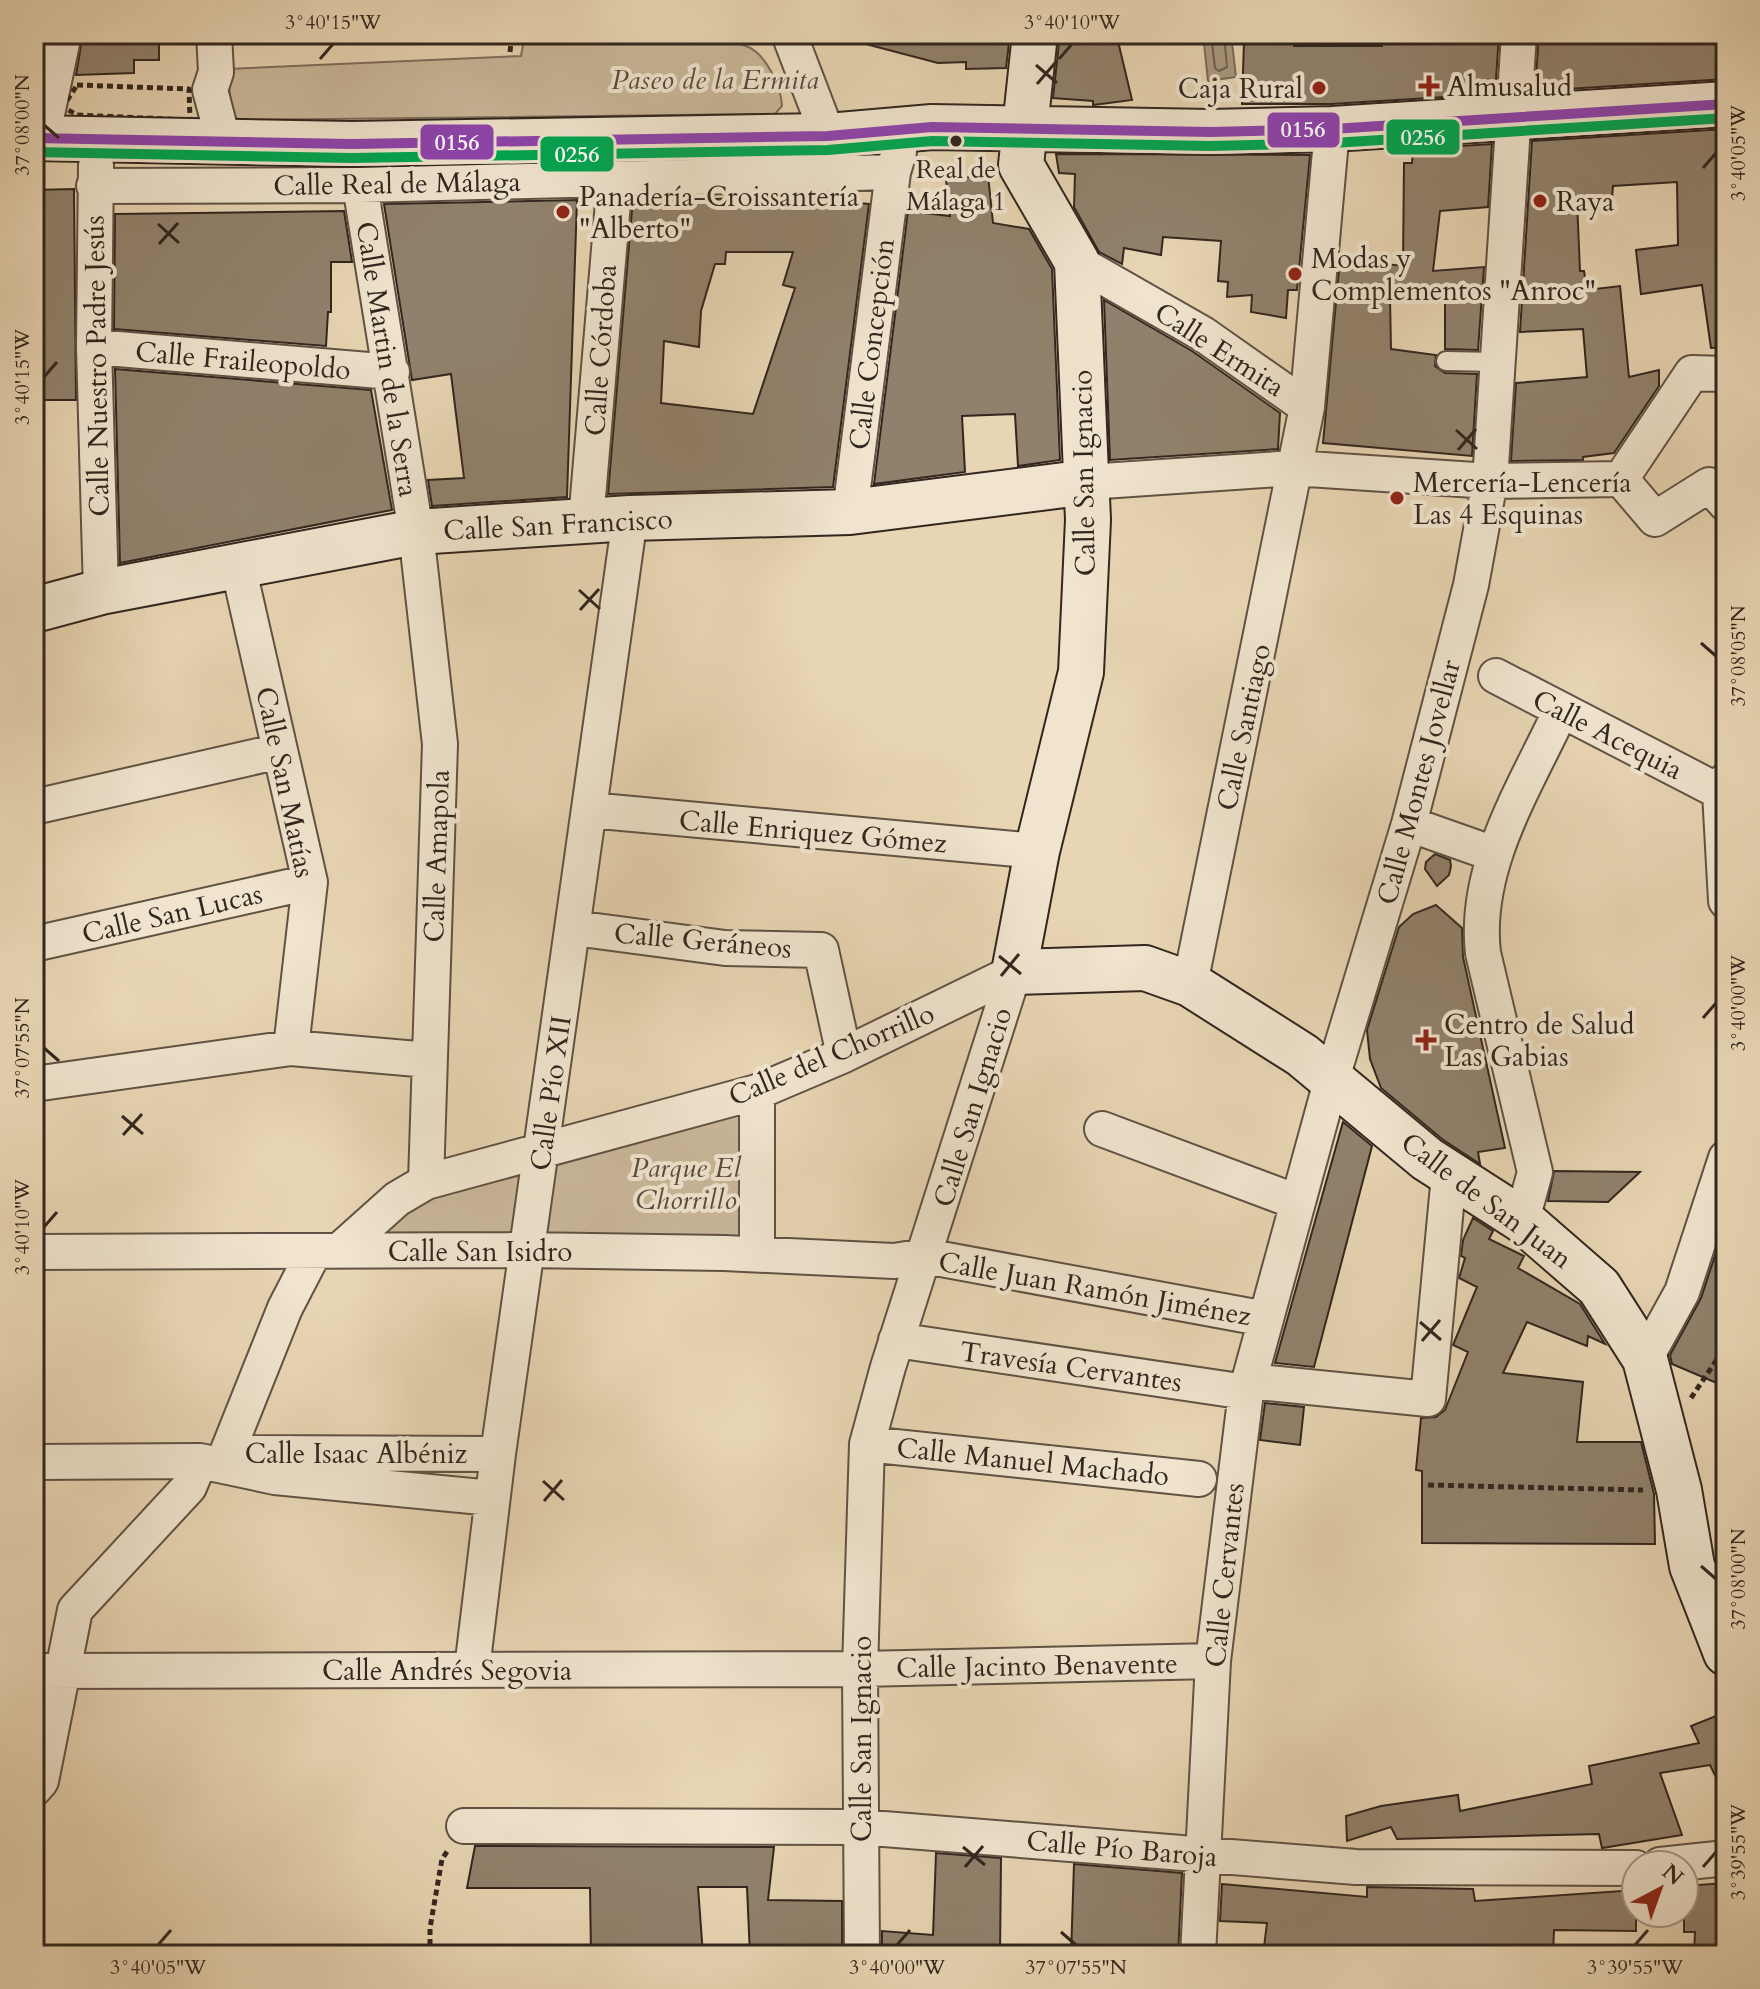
<svg xmlns="http://www.w3.org/2000/svg" width="1760" height="1989" viewBox="0 0 1760 1989" font-family="Cardo,serif">
<rect width="100%" height="100%" fill="#e8d5b3"/>
<filter id="stains"><feTurbulence type="fractalNoise" baseFrequency=".0025" numOctaves="4"/><feColorMatrix values="0 0 0 0 .2 0 0 0 0 .09 0 0 0 0 .02 0 0 0 .5 -.17"/></filter>
<radialGradient id="worn" r=".72"><stop offset=".6" stop-color="#630" stop-opacity="0"/><stop offset="1" stop-color="#630" stop-opacity=".3"/></radialGradient>
<path fill="#c9b79a" stroke="#7e6e5c" stroke-width="2" d="M525 34C589 34 686 24 746 46 766 53 781 87 782 106L775 114 233 120 227 69 521 56Z
M745 1109 744 1242 540 1238 553 1158Z
M523 1167 510 1240 383 1237 381 1227 405 1207Z"/>
<path fill="#aa9a81" stroke="#7a6c5a" stroke-width="2" d="M1203 34H1231L1236 77 1208 81Z"/>
<g fill="none" stroke-linecap="round" stroke-linejoin="round">
<path stroke="#6e6050" stroke-width="2" d="M1211 34 1215 68 1219 71 1227 67 1224 34"/>
</g>
<path fill="#91816c" stroke="#32261f" stroke-width="2" fill-rule="evenodd" d="M83 34H159V60H134V73L76 75Z
M859 34H1010L1006 68 966 69V62L938 63 858 42Z
M1060 34 1117 37 1132 100 1093 105V101L1053 98Z
M1259 34H1294V46H1382L1383 34H1499L1495 94 1331 104H1242L1244 41H1259Z
M1539 34H1726V79L1535 91Z
M1726 129V347L1711 348 1702 285 1641 294 1636 250 1678 245 1677 182 1613 186 1612 198 1577 201 1580 271H1584L1587 290 1620 286 1629 377 1659 370V386L1614 453 1583 457V460L1511 461 1516 383 1587 377 1583 329 1520 332 1532 141Z
M1492 144 1488 207 1440 211 1433 271 1484 267 1478 350 1445 349V301L1390 298 1391 349 1436 355 1435 366 1445 373 1477 374 1472 456 1323 443 1340 259 1403 266 1404 163H1412L1413 149Z
M1056 154 1310 155 1297 290H1288L1286 318 1251 312 1252 295 1227 297 1228 282 1218 281 1221 241 1163 237 1161 255 1124 248 1122 264 1099 252 1074 207 1075 174 1059 173Z
M988 175 993 223 1029 229 1052 269 1060 460 1018 466 1015 414 962 416 965 472 874 484 908 211 950 216 946 180Z
M74 189 76 400H36L34 190Z
M714 196 713 199 818 196V200H858V203L869 204 833 487 608 494 633 198ZM726 252H793L783 285 795 288 753 414 661 403 664 341 699 347 701 311 715 264H725Z
M577 200 567 497 432 506 428 480 464 478 451 374 412 380 384 204Z
M344 211 352 262H331V312H328L326 346 114 329 115 214Z
M1104 300 1192 351 1280 413 1278 449 1110 460Z
M115 369 371 390 392 510 120 563Z
M1435 854 1450 860 1451 866 1449 875 1437 886 1425 869 1426 862Z
M1436 905 1462 928 1463 957 1505 1148 1478 1152 1480 1164 1442 1139 1381 1088 1370 1059 1367 1030 1399 927 1413 914Z
M1343 1122 1372 1146 1314 1367 1275 1363Z
M1554 1171 1640 1172 1608 1202 1548 1201Z
M1473 1218 1493 1231 1489 1239 1524 1256 1518 1268 1580 1304 1605 1344 1588 1336 1587 1346 1527 1322 1503 1373 1583 1382 1577 1442H1641L1654 1494 1655 1544 1422 1543V1471L1416 1470 1421 1418 1436 1417 1445 1410 1468 1352 1453 1345 1477 1287 1459 1278 1465 1258 1461 1256 1463 1240Z
M1726 1222V1387L1672 1364 1670 1355 1701 1298Z
M1265 1403 1304 1407 1300 1445 1260 1440Z
M1726 1712V1798L1710 1765 1660 1773 1682 1835 1602 1848 1599 1834 1397 1839 1391 1827 1347 1841 1346 1816 1381 1806 1458 1795 1460 1811 1592 1784 1589 1766 1699 1743 1691 1726Z
M475 1846 774 1847 768 1900 842 1901V1955H750L747 1887H698L703 1955H591L590 1888H467Z
M936 1853 1001 1858 1000 1955H882V1931L933 1935Z
M1074 1864 1182 1873 1178 1955H1071Z
M1726 1883V1955H1694L1695 1932H1684V1886Z
M1222 1884 1367 1897V1887L1473 1889 1475 1901 1636 1890V1931L1554 1930 1553 1955H1263L1267 1923 1220 1921Z"/>
<g fill="none" stroke-linecap="round" stroke-linejoin="round">
<g stroke="#605244" stroke-width="22">
<path id="lane" d="M1446 361 1497 362"/>
</g>
<g stroke="#605244" stroke-width="38">
<path id="street" d="M214 34 216 72 210 90 219 124V144
M789 34 828 136
M42 138 64 34
M96 165 94 347 101 592
M360 185 416 532 440 744 426 1182
M94 186 360 185 893 172
M1077 262 1203 334 1307 407 1190 984
M94 347 392 372
M1307 407 1332 129
M1621 479 1655 519 1709 485 1726 504
M1088 482 1293 468 1490 481 1621 479 1692 373 1726 374
M850 512 893 172 899 152
M586 521 615 179
M238 566 310 882 291 1048
M1496 676 1720 792
M1726 780 1720 792 1726 901
M34 807 280 751
M589 810 1037 851
M1409 824 1494 854
M574 928 725 948 821 950 844 1055
M34 944 310 882
M34 1084 291 1048 429 1060
M1102 1129 1297 1202
M1522 1220 1535 1172 1483 953C1473 866 1526 786 1561 710
M340 1250 397 1199 426 1182 757 1092 844 1055 1014 972
M34 1252 526 1250 724 1253 894 1261 925 1256 1266 1319
M757 1254V1092
M896 1340 1246 1392
M1645 1359 1682 1292 1726 1158
M1249 1381 1428 1399 1449 1175
M867 1444 1199 1479
M227 1453 285 1308 314 1252
M231 1453 498 1454
M34 1462 200 1461 275 1477 492 1498
M472 1669 498 1454 630 518
M34 1671 860 1669 1213 1661
M34 1789 41 1781 75 1610 189 1487 200 1461
M464 1826 859 1827 1356 1867 1636 1868
M1660 1865 1726 1858
M862 1955 860 1669 867 1444 888 1367 1014 972
M1198 1955 1213 1661 1246 1392 1332 1078 1409 824 1471 585 1490 481 1519 34"/>
</g>
<g stroke="#32261f" stroke-width="48">
<path id="secondary" d="M1035 34 1021 165 1077 262 1088 520 1081 672 1037 851 1014 972 1145 968 1190 984 1302 1055 1427 1159 1522 1220 1599 1287 1645 1359 1679 1490 1692 1566 1726 1653
M34 138 352 144 828 136 932 127 1211 132 1332 129 1726 104
M34 610 101 592 416 532 630 518 850 512 1088 482"/>
</g>
<path stroke="#32261f" stroke-width="5" stroke-dasharray="6 4" stroke-linecap="butt" d="M475 42 511 39
M510 52 512 34
M77 85 189 89 190 120 77 115 63 107Z
M1691 1398 1726 1346
M1428 1485 1643 1490
M430 1955V1928L442 1859 448 1850"/>
<use href="#lane" stroke="#f0e4ce" stroke-width="18"/>
<use href="#street" stroke="#f0e4ce" stroke-width="34"/>
<use href="#secondary" stroke="#f0e4ce" stroke-width="44"/>
<g stroke="#f0e4ce" stroke-width="16">
<path id="bus-1" d="M34 138 352 144 828 136 932 127 1211 132 1332 129 1726 104"/>
</g>
<g stroke="#f0e4ce" stroke-width="16">
<path id="bus-2" d="M34 152 352 158 828 150 932 141 1211 146 1333 143 1726 118"/>
</g>
<use href="#bus-1" stroke="#8e44ad" stroke-width="10"/>
<use href="#bus-2" stroke="#00a651" stroke-width="10"/>
</g>
<path fill="none" stroke="#32261f" stroke-width="3" d="M320 59 333 44M1059 59 1072 44M1036 65 1057 83M1037 84 1055 63M44 125 59 138M1703 168 1716 153M158 224 179 243M159 244 178 223M44 377 57 362M1456 430 1477 449M1458 450 1476 429M579 590 600 609M580 610 599 589M1701 643 1716 656M999 956 1021 974M1001 976 1019 954M1703 1018 1716 1003M44 1048 59 1061M122 1116 143 1134M123 1135 142 1114M44 1227 57 1212M1420 1322 1441 1340M1422 1341 1440 1320M543 1481 564 1500M544 1501 562 1480M1701 1566 1716 1579M963 1847 985 1865M965 1867 983 1846M1703 1867 1716 1852M1061 1932 1076 1945M158 1945 171 1930M897 1945 910 1930M1635 1945 1648 1930"/>
<g fill="#8f2418" stroke="#f0e4ce" stroke-width="3">
<path d="M1425 74h8v8h8v8h-8v8h-8v-8h-8v-8h8z"/>
<circle cx="1319" cy="88" r="8"/>
<circle cx="1540" cy="201" r="8"/>
<circle cx="563" cy="212" r="8"/>
<circle cx="1295" cy="274" r="8"/>
<circle cx="1397" cy="498" r="8"/>
<path d="M1422 1028h8v8h8v8h-8v8h-8v-8h-8v-8h8z"/>
</g>
<circle fill="#32261f" stroke="#f0e4ce" stroke-width="3" cx="956" cy="141" r="7"/>
<g text-anchor="middle" stroke-width="8" stroke-linejoin="round" paint-order="stroke">
<g font-size="26" fill="#32261f" stroke="#f0e4ce">
<text x="956" y="178">Real de<tspan x="956" dy="32">Málaga 1</tspan></text>
</g>
<g font-size="28" font-style="italic" fill="#584a3e" stroke="#f0e4ce">
<text x="715" y="89">Paseo de la Ermita</text>
<text x="686" y="1177">Parque El<tspan x="686" dy="32">Chorrillo</tspan></text>
</g>
<g font-size="28" fill="#32261f" stroke="#f0e4ce" text-anchor="start">
<text x="1447" y="96">Almusalud</text>
<text x="1303" y="98" text-anchor="end">Caja Rural</text>
<text x="579" y="206">Panadería-Croissantería<tspan x="579" dy="32">"Alberto"</tspan></text>
<text x="1556" y="211">Raya</text>
<text x="1311" y="268">Modas y<tspan x="1311" dy="32">Complementos "Anroc"</tspan></text>
<text x="1413" y="492">Mercería-Lencería<tspan x="1413" dy="32">Las 4 Esquinas</tspan></text>
<text x="1444" y="1034">Centro de Salud<tspan x="1444" dy="32">Las Gabias</tspan></text>
</g>
<g font-size="28" fill="#32261f" stroke="#f0e4ce">
<text transform="translate(397 183) rotate(-1)" y="10">Calle Real de Málaga</text>
<text transform="translate(871 344) rotate(-83)" y="10">Calle Concepción</text>
<text transform="translate(1220 349) rotate(33)" y="10">Calle Ermita</text>
<text transform="translate(600 350) rotate(-86)" y="10">Calle Córdoba</text>
<text transform="translate(388 359) rotate(81)" y="10">Calle Martin de la Serra</text>
<text transform="translate(243 360) rotate(5)" y="10">Calle Fraileopoldo</text>
<text transform="translate(96 366) rotate(-91)" y="10">Calle Nuestro Padre Jesús</text>
<text transform="translate(1083 473) rotate(-91)" y="10">Calle San Ignacio</text>
<text transform="translate(558 524) rotate(-3)" y="10">Calle San Francisco</text>
<text transform="translate(1243 727) rotate(-78)" y="10">Calle Santiago</text>
<text transform="translate(1608 734) rotate(27)" y="10">Calle Acequia</text>
<text transform="translate(286 782) rotate(78)" y="10">Calle San Matías</text>
<text transform="translate(1418 782) rotate(-75)" y="10">Calle Montes Jovellar</text>
<text transform="translate(813 831) rotate(5)" y="10">Calle Enriquez Gómez</text>
<text transform="translate(436 856) rotate(-88)" y="10">Calle Amapola</text>
<text transform="translate(172 913) rotate(-13)" y="10">Calle San Lucas</text>
<text transform="translate(703 940) rotate(5)" y="10">Calle Geráneos</text>
<text transform="translate(831 1054) rotate(-23)" y="10">Calle del Chorrillo</text>
<text transform="translate(550 1093) rotate(-82)" y="10">Calle Pío XII</text>
<text transform="translate(972 1107) rotate(-73)" y="10">Calle San Ignacio</text>
<text transform="translate(1487 1200) rotate(37)" y="10">Calle de San Juan</text>
<text x="480" y="1261">Calle San Isidro</text>
<text transform="translate(1095 1288) rotate(10)" y="10">Calle Juan Ramón Jiménez</text>
<text transform="translate(1071 1366) rotate(8)" y="10">Travesía Cervantes</text>
<text x="356" y="1463">Calle Isaac Albéniz</text>
<text transform="translate(1033 1461) rotate(6)" y="10">Calle Manuel Machado</text>
<text transform="translate(1224 1575) rotate(-84)" y="10">Calle Cervantes</text>
<text transform="translate(1037 1665) rotate(-1)" y="10">Calle Jacinto Benavente</text>
<text x="447" y="1680">Calle Andrés Segovia</text>
<text transform="translate(861 1739) rotate(-90)" y="10">Calle San Ignacio</text>
<text transform="translate(1122 1848) rotate(5)" y="10">Calle Pío Baroja</text>
</g>
</g>
<g stroke="#f0e4ce" stroke-width="3">
<rect x="1266" y="111" width="75" height="38" rx="8" fill="#8e44ad"/>
<rect x="1385" y="118" width="76" height="38" rx="8" fill="#00a651"/>
<rect x="419" y="123" width="76" height="38" rx="8" fill="#8e44ad"/>
<rect x="539" y="135" width="76" height="38" rx="8" fill="#00a651"/>
</g>
<g font-size="22" text-anchor="middle" font-weight="bold" fill="#fff">
<text x="1303" y="137">0156</text>
<text x="1423" y="145">0256</text>
<text x="457" y="150">0156</text>
<text x="577" y="162">0256</text>
</g>
<rect width="1760" height="1989" fill="none" stroke="#e8d5b3" stroke-width="88"/>
<g transform="translate(1660 1889) rotate(41)"><circle r="38" fill="#f0e4ce" stroke="#a49888" stroke-width="2"/>
<path d="M0-6L14 30L0 20L-14 30Z" fill="#8f2418"/>
<text y="-12" font-size="22" font-weight="bold" text-anchor="middle" fill="#32261f">N</text>
</g>
<rect x="44" y="44" width="1672" height="1901" fill="none" stroke="#32261f" stroke-width="3"/>
<g font-size="20" text-anchor="middle" fill="#32261f">
<text x="333" y="29">3°40'15"W</text>
<text x="1072" y="29">3°40'10"W</text>
<text transform="translate(22 125) rotate(-90)" y="7">37°08'00"N</text>
<text transform="translate(1738 153) rotate(-90)" y="7">3°40'05"W</text>
<text transform="translate(22 377) rotate(-90)" y="7">3°40'15"W</text>
<text transform="translate(1738 656) rotate(-90)" y="7">37°08'05"N</text>
<text transform="translate(1738 1003) rotate(-90)" y="7">3°40'00"W</text>
<text transform="translate(22 1048) rotate(-90)" y="7">37°07'55"N</text>
<text transform="translate(22 1227) rotate(-90)" y="7">3°40'10"W</text>
<text transform="translate(1738 1579) rotate(-90)" y="7">37°08'00"N</text>
<text transform="translate(1738 1852) rotate(-90)" y="7">3°39'55"W</text>
<text x="158" y="1974">3°40'05"W</text>
<text x="897" y="1974">3°40'00"W</text>
<text x="1076" y="1974">37°07'55"N</text>
<text x="1635" y="1974">3°39'55"W</text>
</g>
<rect width="100%" height="100%" filter="url(#stains)"/>
<rect width="100%" height="100%" fill="url(#worn)"/>
</svg>
